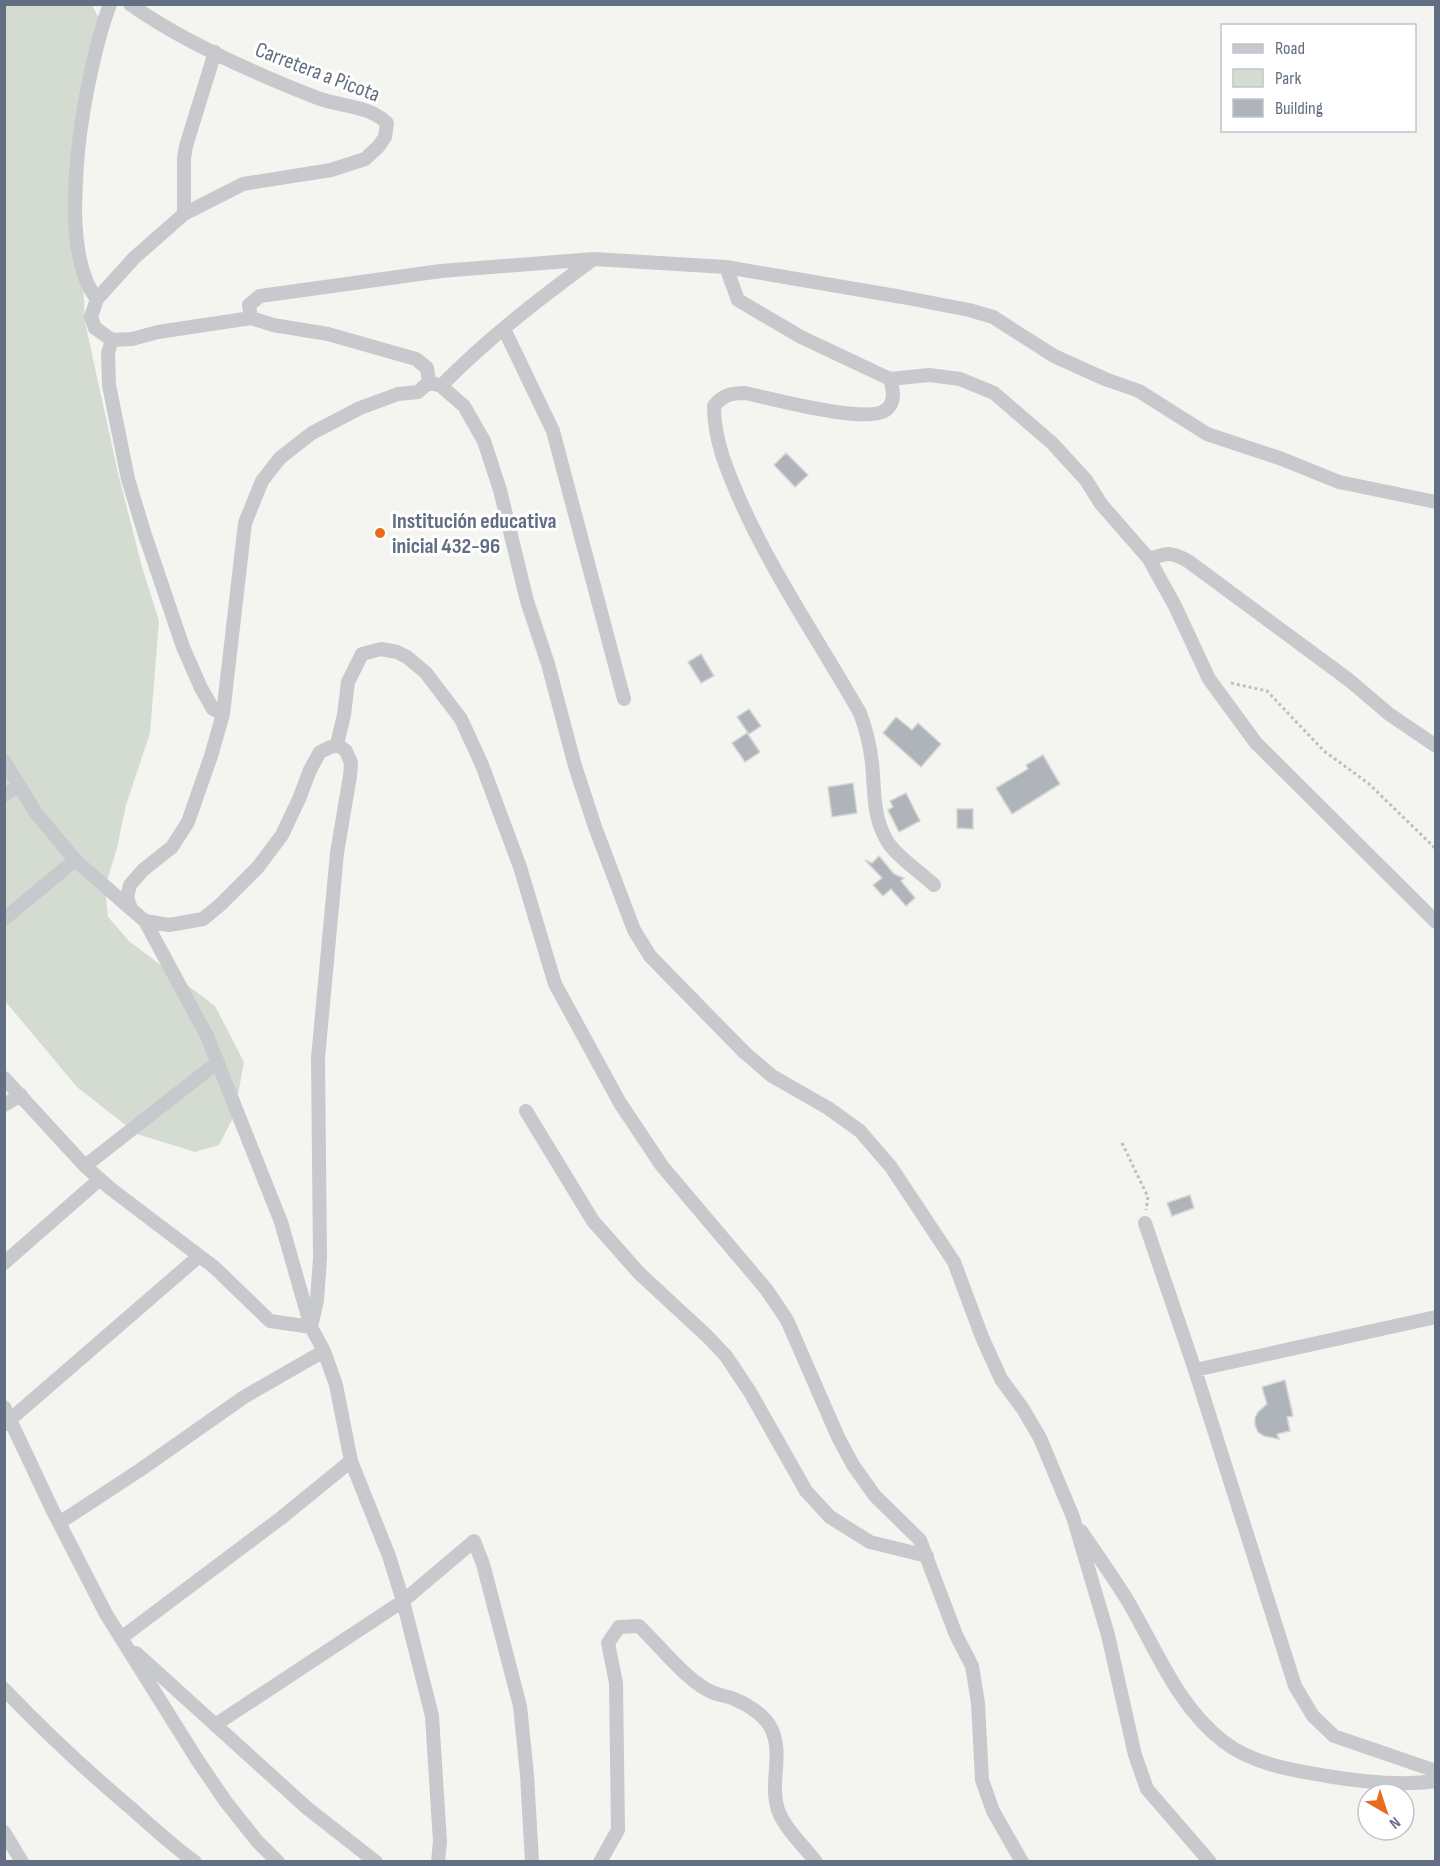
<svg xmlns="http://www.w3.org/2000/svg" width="1440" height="1866" viewBox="0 0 1440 1866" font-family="'Sofia Sans Condensed',sans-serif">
<rect width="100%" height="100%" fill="#f4f5f0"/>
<path fill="#d4dcd1" d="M4 5H92L104 29 86 125 81 232 85 322 118 473 142 567 159 621 150 733 126 805 117 848 105 887 108 917 129 941 215 1006 244 1062 234 1116 219 1145 195 1152 137 1134 77 1087 5 1001Z"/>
<path fill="#afb4bb" stroke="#d5d6d3" stroke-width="1.5" d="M786 453 808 475 795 487 774 465Z
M701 654 714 676 701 683 688 662Z
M749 709 761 726 749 734 737 717Z
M896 717 912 730 918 723 941 744 921 767 883 733Z
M747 733 760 752 745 762 732 743Z
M1043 755 1060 784 1012 814 996 788 1028 769 1026 765Z
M853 783 857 813 832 817 828 787Z
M906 793 920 821 899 832 888 810 893 807 890 801Z
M957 809H973V829L957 828Z
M879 856 894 874 904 878 901 881 915 898 906 906 891 889 883 896 873 885 882 878 865 860 872 863Z
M1190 1195 1194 1208 1172 1216 1167 1203Z
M1285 1380 1293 1416 1287 1417 1290 1431 1277 1434 1279 1439 1264 1436 1258 1432 1255 1425V1418L1258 1412 1267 1404 1262 1387Z"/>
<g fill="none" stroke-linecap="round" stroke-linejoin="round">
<path stroke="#bebfc1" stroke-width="3" stroke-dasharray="3 3" stroke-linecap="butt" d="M1231 683 1267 691 1324 751 1368 783 1436 849
M1122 1143 1148 1197 1146 1210"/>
<path stroke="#c7c9cd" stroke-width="14" d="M130 4C183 42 254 73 315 97 339 107 367 104 387 123L385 137 378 147 365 159 331 170 243 184 184 214 134 258 97 299 91 317 95 328 112 340 132 339 158 332 251 318
M184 214V158L186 146 215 52
M726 267 738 300 801 337 890 379 929 375 960 379 994 393 1052 443 1086 480 1101 504 1149 559 1175 606 1209 679 1256 743 1436 922
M97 299C52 244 86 68 110 4
M504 329 553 431 624 699
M112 340 108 353 109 385 128 479 145 535 183 647 201 688 213 709 223 714
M890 379C893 389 896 401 887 409 870 426 770 398 745 393 731 393 723 395 714 406 714 439 726 468 739 498 772 573 819 641 860 713 866 729 870 746 872 763 875 792 872 818 889 844 900 859 920 872 934 885
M429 382 441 386 464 406 484 441 500 490 527 601 548 664 575 766 595 827 634 930 650 956 744 1052 772 1076 828 1108 860 1131 891 1167 954 1262 982 1337 1001 1379 1023 1409 1040 1438 1073 1517 1108 1635 1135 1755 1147 1789 1210 1862
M441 386C487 339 539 299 592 260
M1149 559C1167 553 1170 551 1188 561L1349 680 1389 714 1436 746
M337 744 344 715 348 682 362 654 381 649 397 652 407 657 426 673 461 719 482 765 520 867 555 984 620 1103 662 1166 766 1289 787 1320 838 1437 853 1465 875 1496 920 1540 956 1635 972 1666 978 1703 982 1780 993 1811 1022 1862
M4 761 36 813 75 860 131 909
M4 795 18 787
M4 919 75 860
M145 921 207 1036 281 1222 311 1327 324 1351 336 1385 351 1461 389 1556 403 1601 432 1716 440 1842 438 1862
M4 1078 85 1166 111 1189 214 1267 270 1321 311 1327 317 1300 320 1258 318 1058 337 853 350 776 351 763 346 751 337 744 320 752 310 770 299 799 282 835 258 867 220 905 203 919 169 925 145 921 131 909 127 897 130 885 143 870 172 847 188 822 211 756 223 714 245 523 262 481 280 458 312 433 360 408 398 394 418 392 429 382 427 368 416 359 328 334 273 325 251 318 249 305 260 296 441 271 594 259 726 267 902 297 969 310 993 317 1054 356 1105 379 1139 391 1207 434 1282 459 1339 482 1436 502
M4 1105 21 1095
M526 1111 593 1221 639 1273 707 1336 726 1356 750 1392 806 1491 830 1517 870 1542 927 1556
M85 1166 218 1062
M1145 1223 1195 1370 1295 1686 1313 1716 1334 1736 1436 1771
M4 1263 100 1179
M1195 1370 1436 1317
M4 1407 52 1509 106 1614 198 1761 226 1802 257 1841 278 1862
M5 1424 198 1257
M59 1523 140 1470 244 1397 324 1351
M1081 1531C1097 1555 1114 1578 1129 1603 1157 1651 1178 1707 1224 1742 1253 1764 1291 1770 1327 1776 1362 1782 1400 1786 1436 1781
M121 1638 281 1518 351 1461
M136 1653 307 1808 376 1862
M4 1689C44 1731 87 1771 132 1809 152 1827 173 1846 195 1862
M215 1725 403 1601 474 1541 483 1564 520 1706 527 1775 532 1862
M4 1832 22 1862
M600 1862 618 1830 616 1683 608 1643 619 1627 639 1626C659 1645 688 1683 714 1693 721 1696 729 1696 736 1700 749 1705 765 1716 771 1728 784 1754 769 1783 778 1810 785 1829 804 1846 816 1862"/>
</g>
<circle fill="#e96c1c" stroke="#fff" stroke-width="2" cx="380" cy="533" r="6"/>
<g text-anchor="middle" stroke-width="6" stroke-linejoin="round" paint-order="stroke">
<g font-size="22" fill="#626f83" stroke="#fff">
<text transform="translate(318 71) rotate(21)" y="8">Carretera a Picota</text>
</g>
<g font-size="22" font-weight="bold" fill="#626f83" stroke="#fff" text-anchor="start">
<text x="392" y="528">Institución educativa<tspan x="392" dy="25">inicial 432-96</tspan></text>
</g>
</g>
<rect width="1440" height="1866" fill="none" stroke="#626f83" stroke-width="12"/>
<rect x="1221" y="24" width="195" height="108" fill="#ffffff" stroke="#c0c5cd" stroke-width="1.5"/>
<rect x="1233" y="44" width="30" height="9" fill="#c7c9cd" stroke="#c0c5cd" stroke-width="1.5"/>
<text x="1275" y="54" font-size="18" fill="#626f83">Road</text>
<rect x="1233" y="69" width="30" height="18" fill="#d4dcd1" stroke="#c0c5cd" stroke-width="1.5"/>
<text x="1275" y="84" font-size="18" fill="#626f83">Park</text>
<rect x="1233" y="99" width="30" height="18" fill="#afb4bb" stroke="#c0c5cd" stroke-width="1.5"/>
<text x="1275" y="114" font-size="18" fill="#626f83">Building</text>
<g transform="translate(1386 1812) rotate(141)"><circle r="28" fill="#ffffff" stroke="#c0c5cd" stroke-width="1.5"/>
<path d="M0-4.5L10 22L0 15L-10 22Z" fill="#e96c1c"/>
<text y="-9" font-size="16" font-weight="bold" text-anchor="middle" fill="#626f83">N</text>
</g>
</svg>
